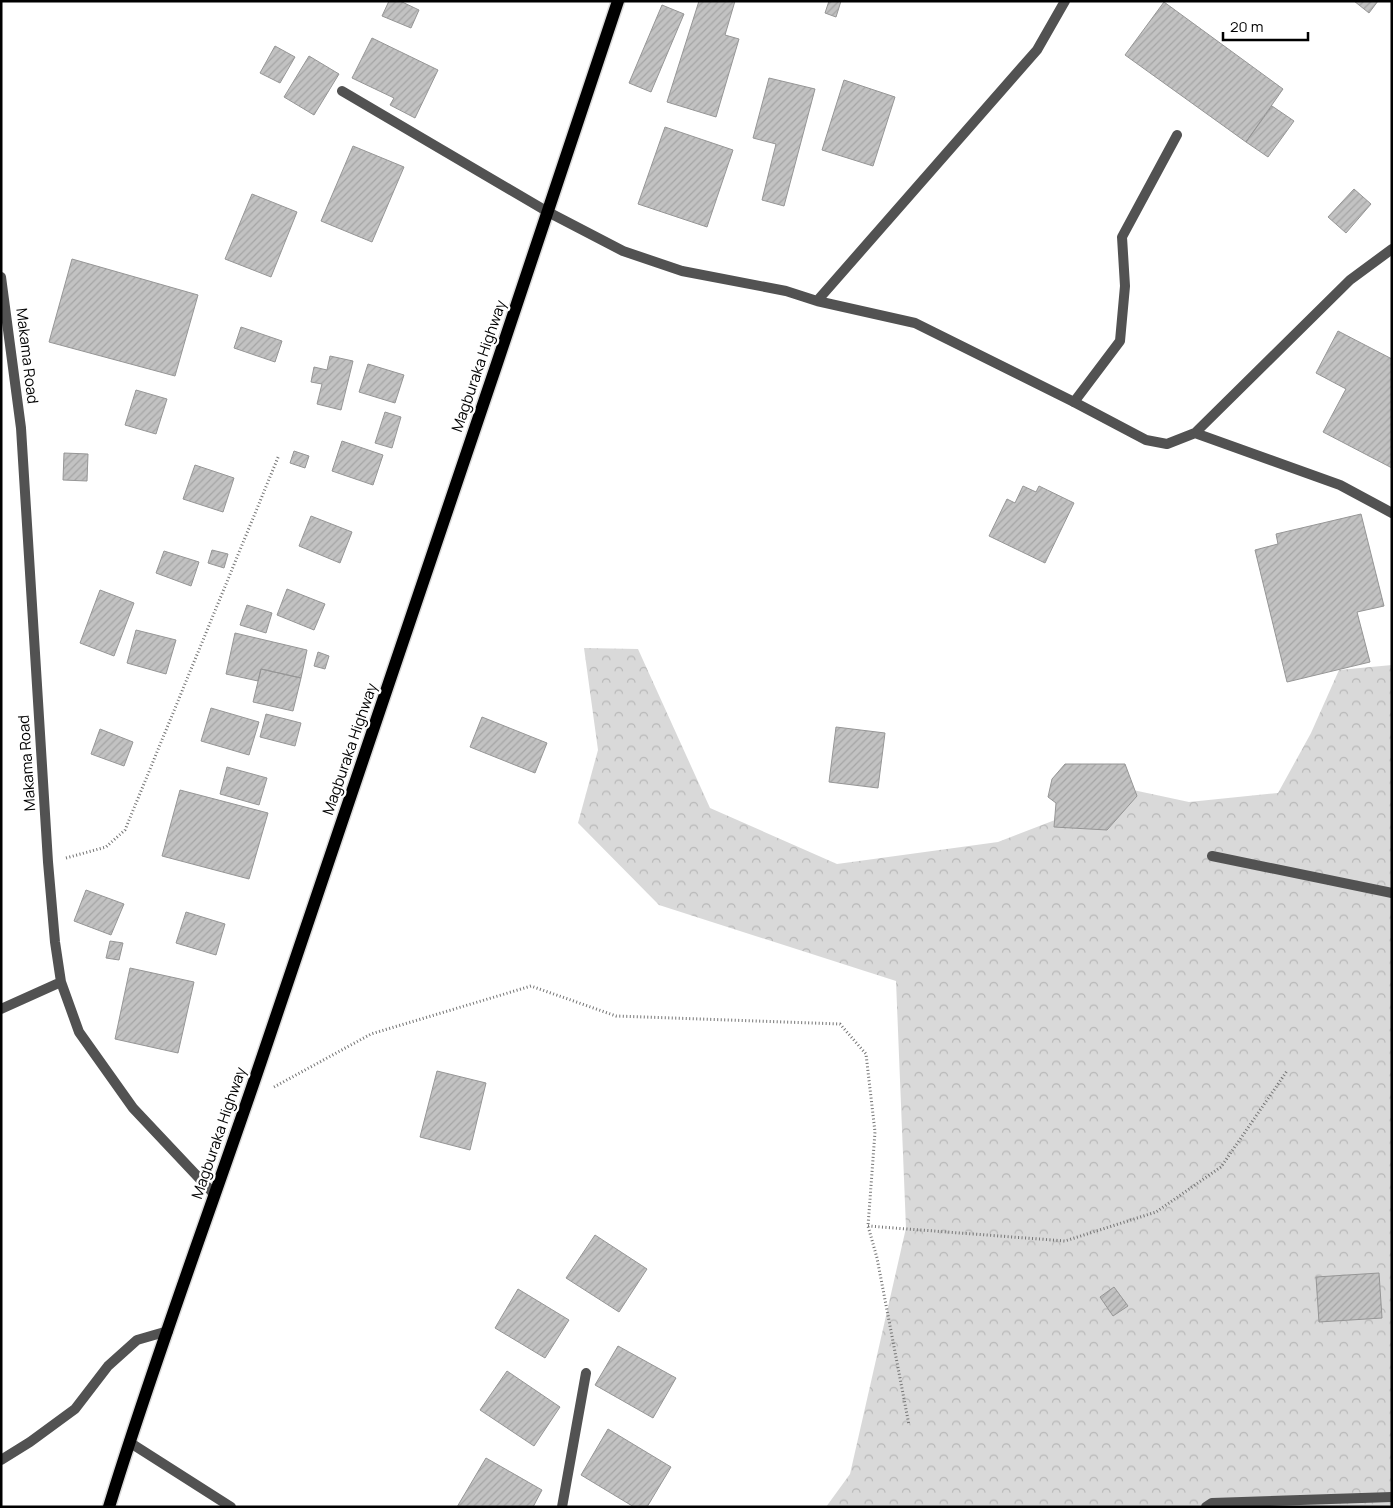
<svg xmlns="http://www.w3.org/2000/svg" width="1393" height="1508" viewBox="0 0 1393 1508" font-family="Manrope,sans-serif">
<defs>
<pattern id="forest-crowns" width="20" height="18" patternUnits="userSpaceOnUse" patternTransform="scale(1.25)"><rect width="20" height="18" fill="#d9d9d9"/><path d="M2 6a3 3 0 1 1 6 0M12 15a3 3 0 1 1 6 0" fill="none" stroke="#b8b8b8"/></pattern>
<pattern id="building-hatch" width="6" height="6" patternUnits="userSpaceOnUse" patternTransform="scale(1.25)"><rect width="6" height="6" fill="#c2c2c2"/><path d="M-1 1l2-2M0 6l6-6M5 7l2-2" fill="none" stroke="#a5a5a5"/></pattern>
</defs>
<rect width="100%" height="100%" fill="#fff"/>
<path fill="url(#forest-crowns)" d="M584 648 638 649 710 808 837 864 998 842 1133 790 1189 802 1278 793 1311 733 1339 670 1392 665V1507H826L850 1474 906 1228 896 981 659 905 578 823 598 750Z"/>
<path fill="url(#building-hatch)" stroke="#969696" d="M389 1H400L419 10 411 28 382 16Z
M699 1H735L725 35 739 39 716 117 667 102Z
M829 1H841L836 17 825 13Z
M1354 1H1378L1369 13Z
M1164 2 1283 89 1246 142 1125 55Z
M662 5 684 14 651 92 629 83Z
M372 38 438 70 415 118 390 105 394 98 352 78Z
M275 46 295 57 280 83 260 73Z
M309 56 339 74 314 115 284 97Z
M769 78 815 89 784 206 762 200 776 144 753 138Z
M844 80 895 97 873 166 822 150Z
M1272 106 1294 121 1268 157 1246 142Z
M665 127 733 150 707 227 638 204Z
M353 146 404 167 372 242 321 221Z
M1354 189 1371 204 1346 233 1328 217Z
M252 194 297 212 271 277 225 259Z
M72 259 198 295 175 376 49 342Z
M241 327 282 341 275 362 234 348Z
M1338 331 1392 359V468L1323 432 1346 389 1316 373Z
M330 356 353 361 341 410 317 404 322 384 311 382 314 367 327 370Z
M368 364 404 375 395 403 359 392Z
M136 390 167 399 156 434 125 425Z
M385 412 401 417 392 448 375 443Z
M342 441 383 455 373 485 332 471Z
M294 451 309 456 305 468 290 463Z
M64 453 88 454 87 481 63 480Z
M195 465 234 478 223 512 183 499Z
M1023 486 1036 492 1039 486 1074 503 1045 563 989 536 1007 499 1015 503Z
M1361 514 1384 606 1357 612 1370 662 1287 682 1255 550 1278 544 1276 534Z
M311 516 352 532 340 563 299 546Z
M212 550 228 554 224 568 208 563Z
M164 551 199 562 191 586 156 573Z
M287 589 325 604 314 630 277 615Z
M100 590 134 603 114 656 80 643Z
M247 605 272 613 266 633 240 625Z
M136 630 176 640 166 674 127 663Z
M235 633 307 650 301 678 261 669 258 681 226 674Z
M318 652 329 656 325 669 314 666Z
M261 669 301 678 293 711 253 702Z
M211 708 259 722 249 755 201 741Z
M266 714 301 723 295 746 260 737Z
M482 717 547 743 535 773 470 747Z
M836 727 885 733 878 788 829 782Z
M100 729 133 742 124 766 91 754Z
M1065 764H1125L1137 796 1107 830 1054 827 1056 803 1048 797 1052 779Z
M227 767 267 778 259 805 220 794Z
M180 790 268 813 249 879 162 856Z
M86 890 124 904 111 935 74 921Z
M186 912 225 924 216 955 176 943Z
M110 941 123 943 119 960 106 958Z
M130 968 194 982 178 1053 115 1039Z
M437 1071 486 1083 470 1150 420 1137Z
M595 1235 647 1269 619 1312 566 1278Z
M1379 1273 1382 1318 1319 1322 1316 1277Z
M1114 1287 1128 1306 1113 1316 1100 1297Z
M518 1289 569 1320 545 1358 495 1328Z
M618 1346 676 1378 653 1418 595 1385Z
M507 1371 560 1407 534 1446 480 1410Z
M608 1429 671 1467 647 1507H634L581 1475Z
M486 1458 542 1490 533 1507H457Z"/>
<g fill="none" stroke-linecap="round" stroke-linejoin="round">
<g stroke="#dbdbdb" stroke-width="15">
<path id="primary" d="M109 1507C155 1357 211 1209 261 1061 380 708 501 355 618 1"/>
</g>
<path stroke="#747474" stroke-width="3" stroke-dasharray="1 2.5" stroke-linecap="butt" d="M66 858 106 847 125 830 279 455
M274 1087 371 1034 531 986 616 1016 840 1024 866 1054 875 1132 868 1226 877 1258 909 1425
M868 1226 1065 1241 1156 1212 1221 1167 1287 1071"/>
<path stroke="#525252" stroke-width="10" d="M1074 402 1120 341 1125 286 1122 237 1177 135"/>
<path stroke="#525252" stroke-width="10" d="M342 91 548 212 623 251 682 271 786 291 817 301 915 323 1074 402 1146 440 1167 444 1195 433 1350 280 1392 249
M1 277 21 428 48 862 55 942 61 982 79 1032 133 1108 215 1195
M817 301 1037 50 1065 1
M1195 433 1340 485 1392 513
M1212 856 1392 893
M1 1009 61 982
M129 1442 231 1507
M1 1460 30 1442 75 1409 108 1366 137 1340 168 1331
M562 1507 586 1373
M1206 1507 1212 1503 1392 1497"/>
<use href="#primary" stroke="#000" stroke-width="12"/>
</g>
<g text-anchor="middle" stroke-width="4.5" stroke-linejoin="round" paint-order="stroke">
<g font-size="15" fill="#000" stroke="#fff">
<text transform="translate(27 356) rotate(83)" y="5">Makama Road</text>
<text transform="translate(479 366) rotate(-71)" y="5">Magburaka Highway</text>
<text transform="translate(350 749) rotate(-71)" y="5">Magburaka Highway</text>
<text transform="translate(27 763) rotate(-94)" y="5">Makama Road</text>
<text transform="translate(219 1133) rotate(-71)" y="5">Magburaka Highway</text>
</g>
</g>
<rect width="1393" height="1508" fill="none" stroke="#000000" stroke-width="5"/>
<path d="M1223 32v8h85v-8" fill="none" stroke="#000000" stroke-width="2.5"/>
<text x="1230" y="32" font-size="15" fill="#000000" stroke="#ffffff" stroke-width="4" paint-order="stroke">20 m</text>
</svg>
